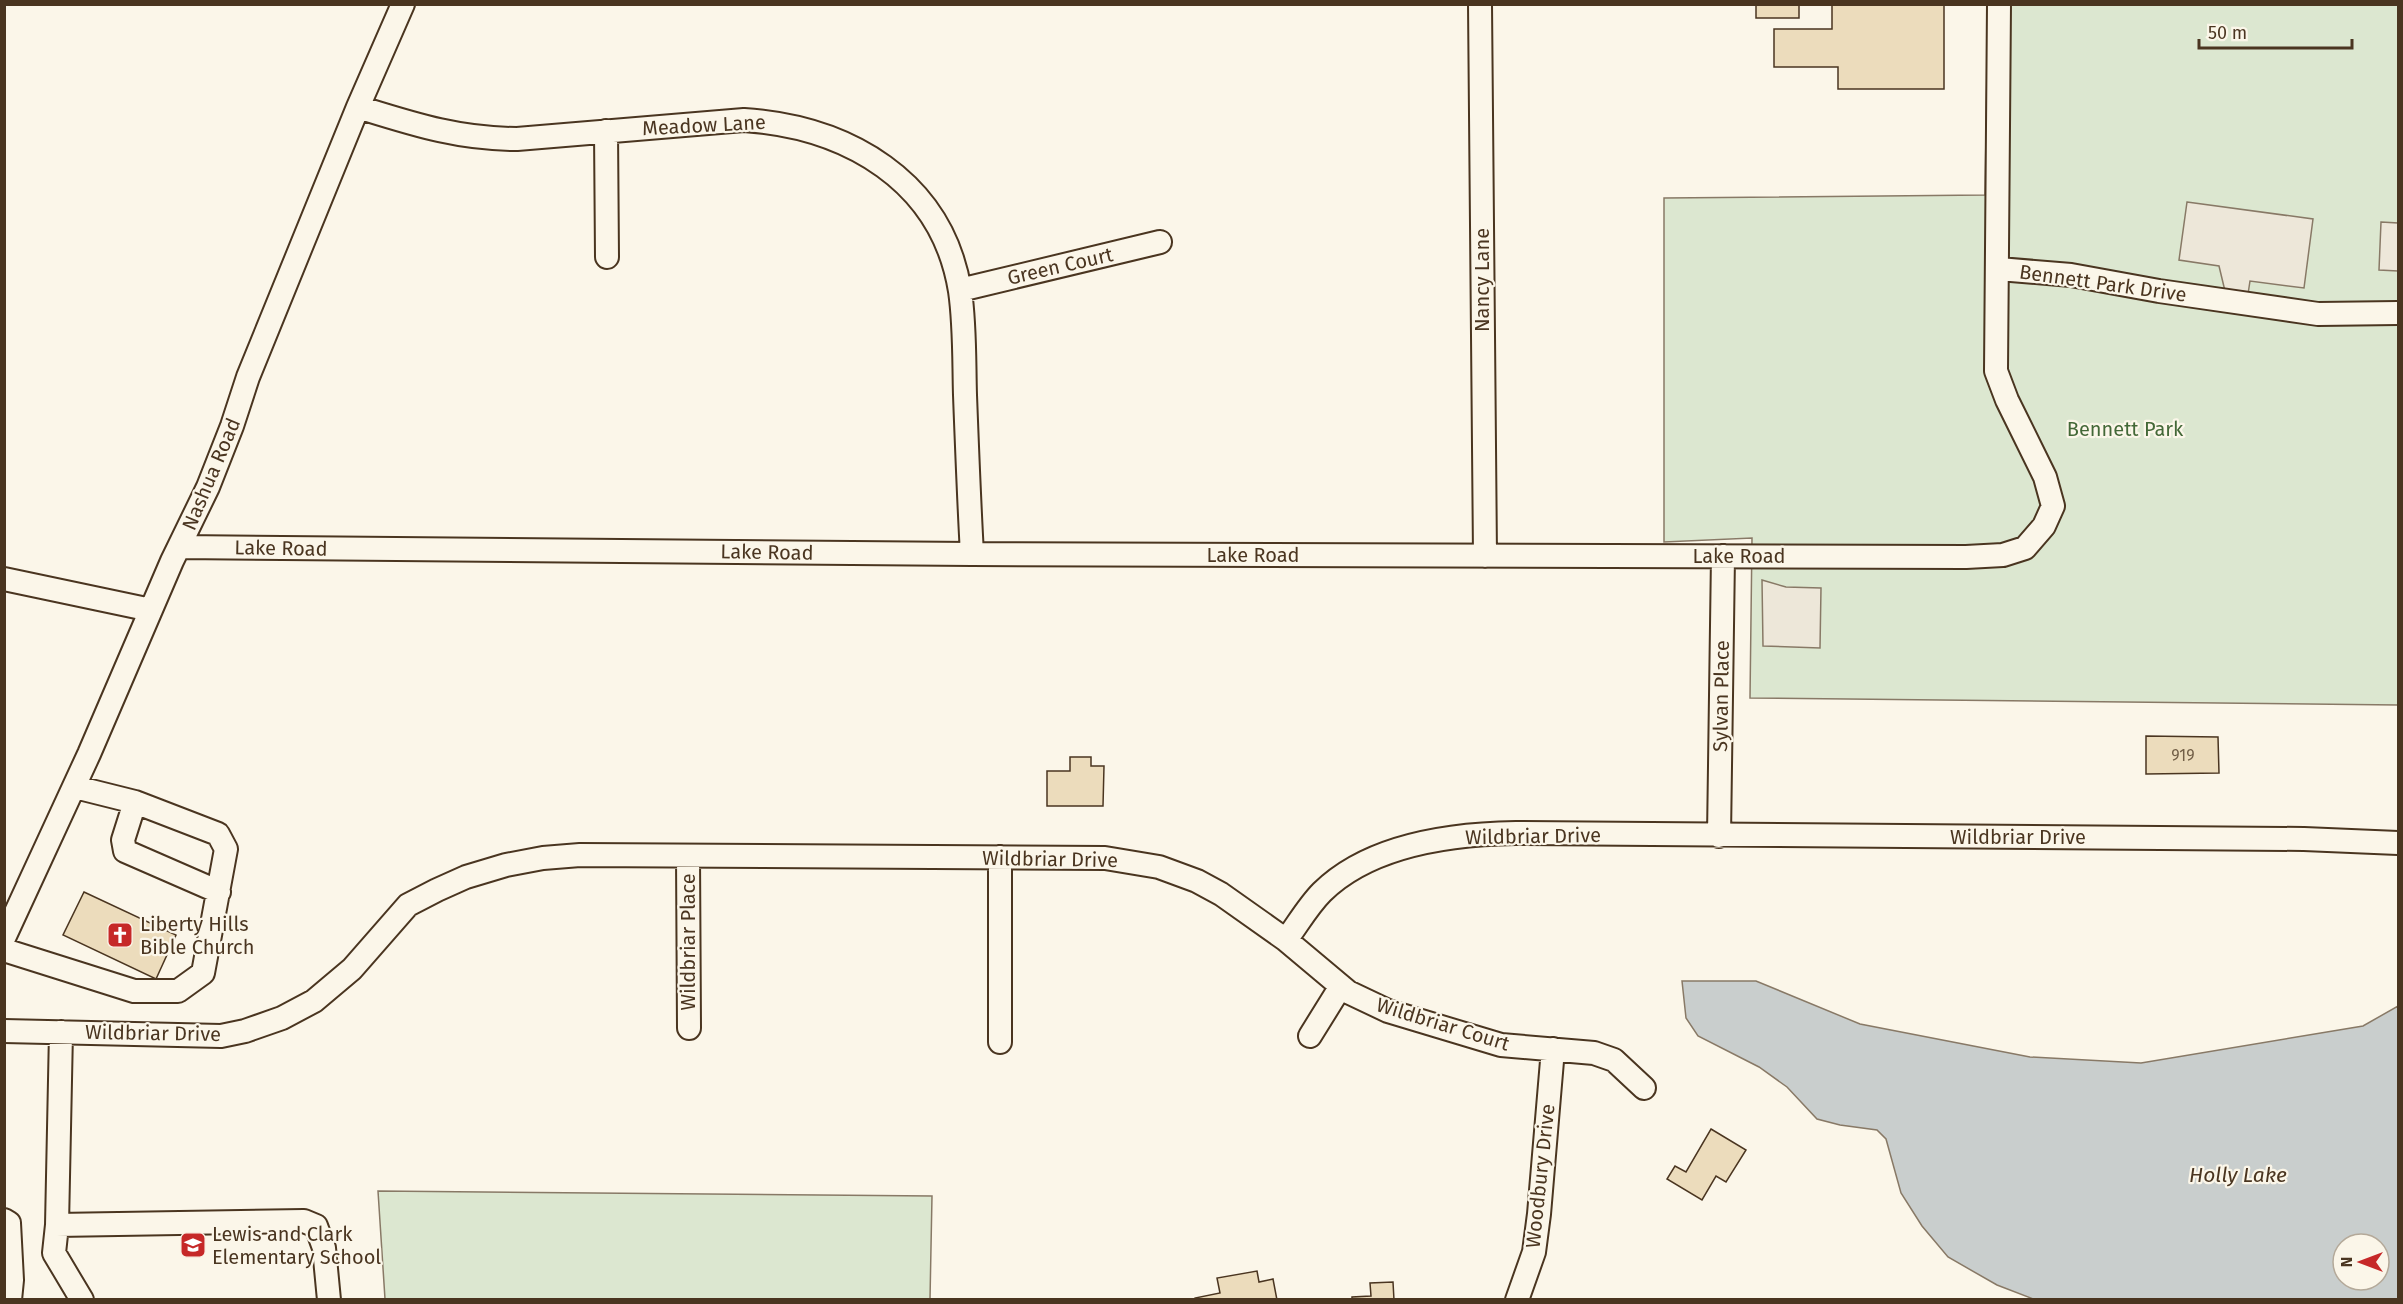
<svg xmlns="http://www.w3.org/2000/svg" width="2403" height="1304" viewBox="0 0 2403 1304" font-family="'Fira Sans',sans-serif">
<rect width="100%" height="100%" fill="#fbf6e9"/>
<path fill="#dce7d0" stroke="#887966" stroke-width="1.5" d="M1988 5H2398V705L1750 698 1752 538 1664 542V198L1985 195Z
M378 1191 932 1196 930 1299H385Z"/>
<path fill="#ede7d9" stroke="#887966" stroke-width="1.5" d="M2187 202 2313 219 2304 288 2250 281 2248 294 2225 291 2219 266 2179 260Z
M2381 222 2398 223V271L2379 270Z
M1762 580 1786 587 1821 588 1820 648 1763 646Z"/>
<path fill="#c9cecd" stroke="#887966" stroke-width="1.5" fill-rule="evenodd" d="M1682 981H1756L1860 1024 2030 1057 2141 1063 2363 1026 2398 1006V1299L2036 1300 1997 1285 1948 1257 1922 1226 1901 1193 1886 1139 1877 1130 1840 1125 1817 1119 1787 1087 1759 1067 1698 1036 1686 1018ZM2343 1244H2379V1280H2343Z"/>
<path fill="#ecdcbc" stroke="#4a3520" stroke-width="1.5" d="M1756 4H1799V18H1756Z
M1832 4H1944V89H1838V67H1774V29H1832Z
M2146 736 2218 737 2219 773 2146 774Z
M1070 757H1091V766H1104L1103 806H1047V771H1070Z
M84 892 176 935 156 979 63 935Z
M1711 1129 1746 1150 1726 1182 1716 1176 1702 1200 1667 1179 1675 1166 1686 1172Z
M1257 1271 1259 1282 1273 1279 1277 1300H1195V1298L1220 1293 1217 1278Z
M1393 1282 1394 1300H1352V1297L1371 1296 1370 1283Z"/>
<g fill="none" stroke-linecap="round" stroke-linejoin="round">
<g stroke="#4a3520" stroke-width="26">
<path id="minor" d="M1480 4 1485 556
M358 107C413 124 458 139 517 139L744 120C847 127 942 180 960 291 965 325 964 361 965 395 967 448 969 501 972 554
M606 131 607 257
M1999 269 2071 275 2159 291 2318 314 2398 313
M960 290 1160 242
M180 547 972 554 1966 557 2003 555 2025 548 2044 526 2053 506 2045 477 2007 400 1996 371 1999 4
M4 579 151 610
M135 802 123 840 125 851 219 892
M1719 836 1723 556
M688 856 689 1028
M1000 857V1042
M4 938 89 754 172 561 208 487 232 426 248 377 358 107 403 4
M1286 940C1298 924 1308 906 1322 892 1371 844 1451 834 1516 833L2304 839 2398 843
M4 950 134 991H178L203 973 226 849 218 834 135 802 75 787
M4 1031 221 1036 245 1031 282 1018 314 1001 352 969 408 905 437 890 466 877 506 865 543 858 580 855 1105 858 1159 867 1197 881 1221 894 1286 940 1348 992 1388 1011 1501 1045 1594 1053 1614 1060 1644 1088
M61 1032 57 1225 54 1253 82 1300
M1310 1036 1341 986
M4 1220 9 1223 12 1280 10 1300
M57 1225 304 1221 316 1226 324 1248 329 1300
M1517 1300 1534 1252 1539 1214 1553 1049"/>
</g>
<use href="#minor" stroke="#fbf6e9" stroke-width="22"/>
</g>
<defs>
<g id="church-square" transform="scale(1.35)"><rect x="-9" y="-9" width="18" height="18" rx="4" fill="#c62828" stroke="#fbf6e9"/><path d="M-1.2-6h2.4v3.5h3.3v2.4h-3.3V6h-2.4V-.1h-3.3v-2.4h3.3Z" fill="#fff"/></g>
<g id="school-square" transform="scale(1.35)"><rect x="-9" y="-9" width="18" height="18" rx="4" fill="#c62828" stroke="#fbf6e9"/><path d="M0-5L7-2L0 1L-7-2ZM-4 1L0 2.5L4 1V4Q0 6-4 4Z" fill="#fff"/></g>
</defs>
<g fill-rule="evenodd">
<use href="#church-square" x="120" y="935"/>
<use href="#school-square" x="193" y="1245"/>
</g>
<g text-anchor="middle" stroke-width="4.5" stroke-linejoin="round" paint-order="stroke">
<g font-size="16" fill="#725f47">
<text x="2183" y="761">919</text>
</g>
<g font-size="20" fill="#4a3520" stroke="#fbf6e9">
<text transform="translate(704 125) rotate(-3)" y="7">Meadow Lane</text>
<text transform="translate(1060 266) rotate(-13)" y="7">Green Court</text>
<text transform="translate(1482 280) rotate(-90)" y="7">Nancy Lane</text>
<text transform="translate(2103 283) rotate(8)" y="7">Bennett Park Drive</text>
<text transform="translate(211 474) rotate(-67)" y="7">Nashua Road</text>
<text transform="translate(281 548) rotate(1)" y="7">Lake Road</text>
<text transform="translate(767 552) rotate(1)" y="7">Lake Road</text>
<text x="1253" y="562">Lake Road</text>
<text x="1739" y="563">Lake Road</text>
<text transform="translate(1721 696) rotate(-89)" y="7">Sylvan Place</text>
<text transform="translate(1533 836) rotate(-1)" y="7">Wildbriar Drive</text>
<text x="2018" y="844">Wildbriar Drive</text>
<text transform="translate(1050 859) rotate(1)" y="7">Wildbriar Drive</text>
<text transform="translate(688 942) rotate(-90)" y="7">Wildbriar Place</text>
<text transform="translate(1443 1024) rotate(17)" y="7">Wildbriar Court</text>
<text transform="translate(153 1033) rotate(1)" y="7">Wildbriar Drive</text>
<text transform="translate(1540 1176) rotate(-84)" y="7">Woodbury Drive</text>
</g>
<g font-size="20" fill="#436837" stroke="#fbf6e9">
<text x="2125" y="436">Bennett Park</text>
</g>
<g font-size="20" fill="#4a3520" stroke="#fbf6e9" text-anchor="start">
<text x="140" y="931">Liberty Hills<tspan x="140" dy="23">Bible Church</tspan></text>
<text x="212" y="1241">Lewis and Clark<tspan x="212" dy="23">Elementary School</tspan></text>
</g>
<g font-size="21" font-style="italic" fill="#4a3520" stroke="#fbf6e9">
<text x="2238" y="1182">Holly Lake</text>
</g>
</g>
<rect width="2403" height="1304" fill="none" stroke="#4a3520" stroke-width="12"/>
<g transform="translate(2361 1262) rotate(270)"><circle r="28" fill="#fbf6e9" stroke="#b4a999" stroke-width="1.5"/>
<path d="M0-4.5L10 22L0 15L-10 22Z" fill="#c62828"/>
<text y="-9" font-size="16" font-weight="bold" text-anchor="middle" fill="#4a3520">N</text>
</g>
<path d="M2199 39v9h153v-9" fill="none" stroke="#4a3520" stroke-width="3"/>
<text x="2208" y="39" font-size="18" fill="#4a3520" stroke="#fbf6e9" stroke-width="4.5" paint-order="stroke">50 m</text>
</svg>
